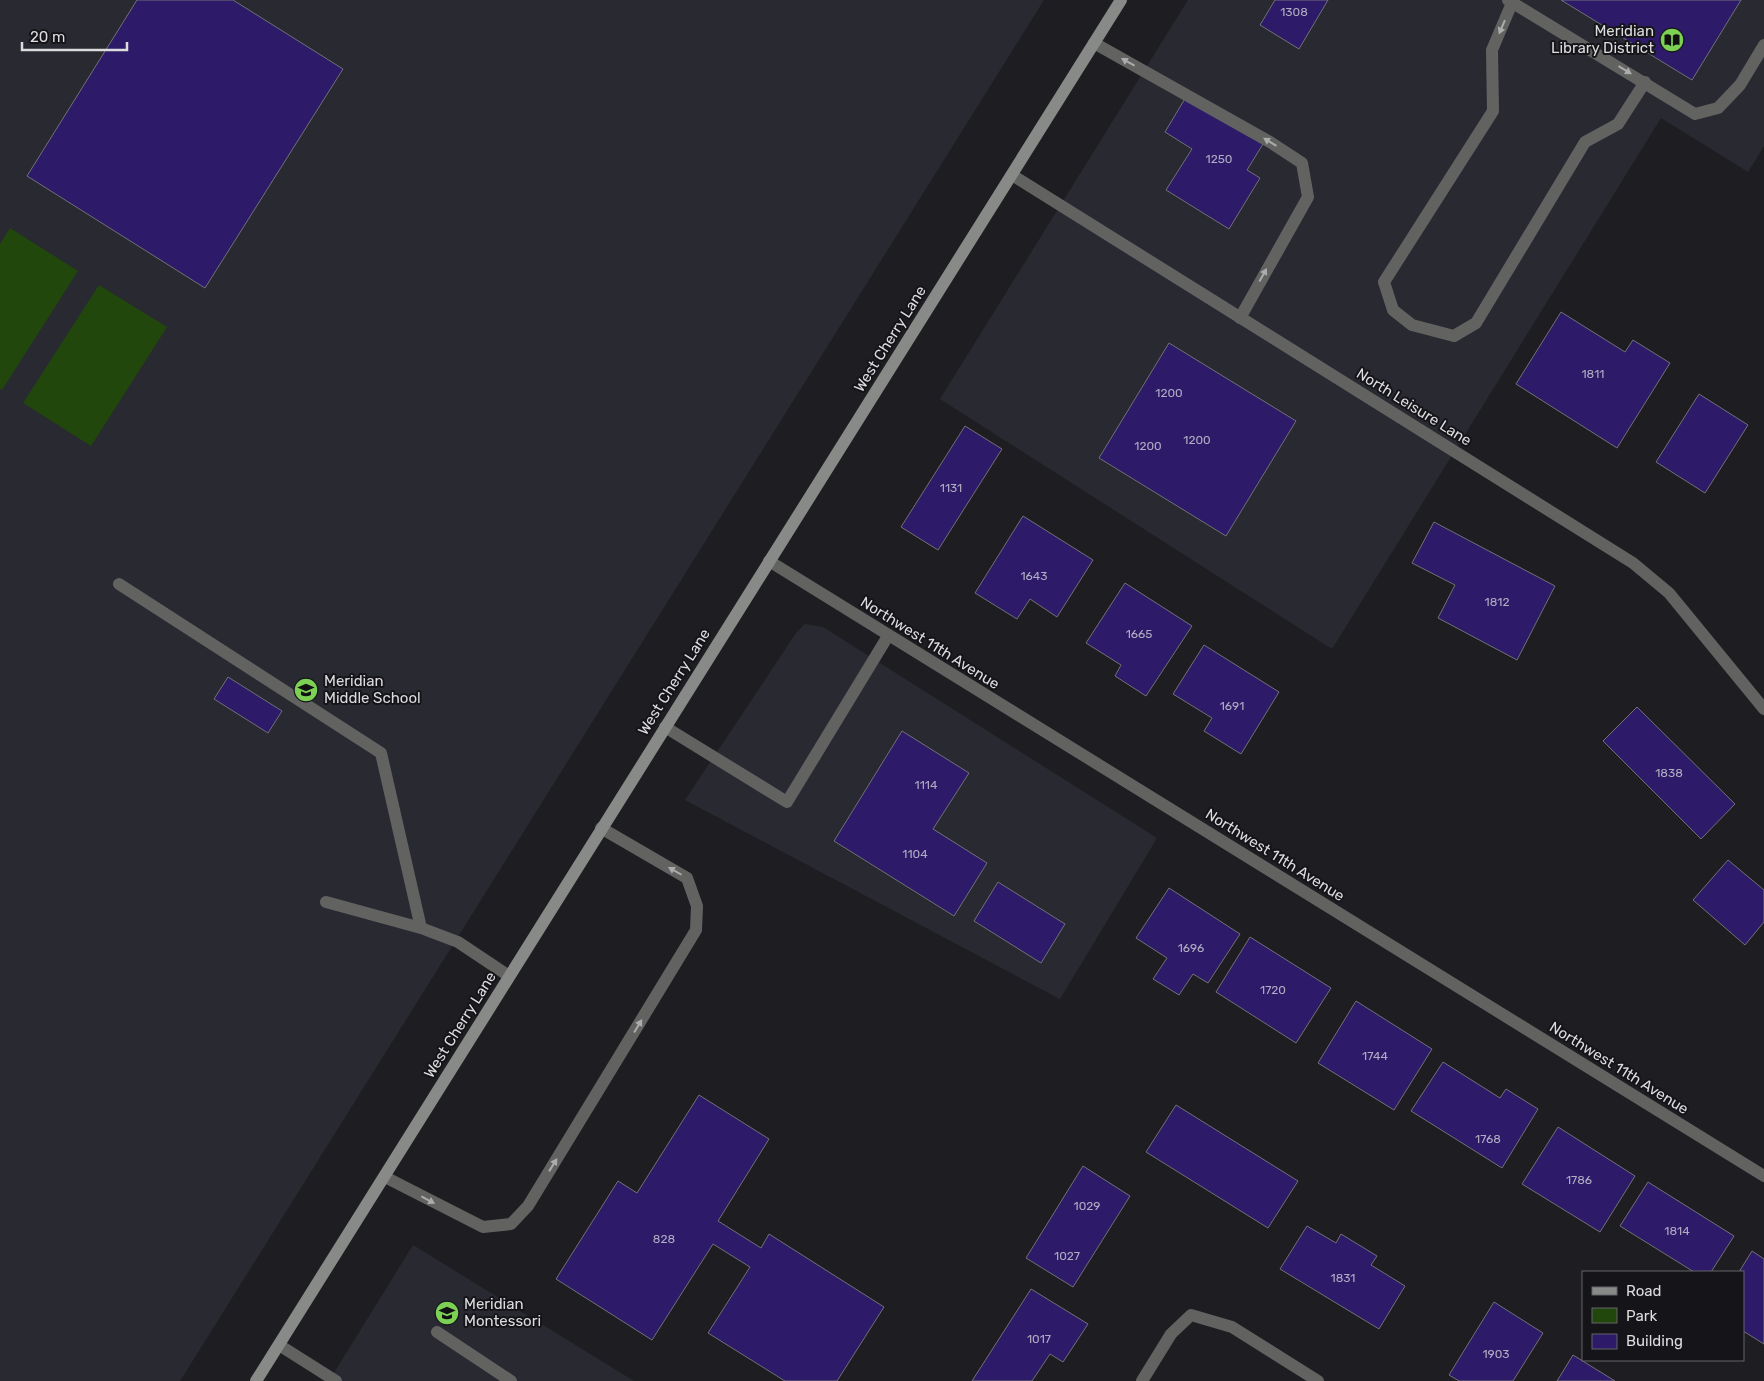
<svg xmlns="http://www.w3.org/2000/svg" width="1764" height="1381" viewBox="0 0 1764 1381" font-family="Rubik,sans-serif">
<rect width="100%" height="100%" fill="#1e1e22"/>
<path fill="#292932" d="M0 0H1044L180 1381H0Z
M1188 0H1764V146L1748 172 1661 118 1332 649 940 399Z
M805 624 823 627 1157 838 1060 999 685 800 796 633Z
M413 1245 634 1381H329Z"/>
<path fill="#21470c" d="M10 228 78 271 2 390 0 389V244Z
M99 285 167 327 91 446 23 403Z"/>
<path fill="#2d1b69" stroke="#717175" d="M137 0H233L343 69 205 288 27 176Z
M1275 0H1328L1299 49 1260 25Z
M1561 0H1741L1692 80Z
M1186 97 1263 144 1247 170 1260 178 1229 229 1166 190 1192 149 1165 132Z
M1561 312 1625 352 1633 340 1670 363 1617 448 1516 384Z
M1169 343 1296 421 1226 536 1099 458Z
M1699 394 1748 425 1705 493 1656 462Z
M965 426 1002 449 938 550 901 527Z
M1023 516 1093 560 1057 617 1030 599 1017 619 975 593Z
M1434 522 1555 586 1517 660 1438 618 1455 585 1412 563Z
M1125 583 1192 626 1146 696 1115 676 1121 665 1086 643Z
M1204 645 1279 692 1241 754 1204 731 1212 718 1173 694Z
M228 677 282 711 268 733 214 699Z
M1637 707 1735 804 1701 839 1603 741Z
M902 731 969 773 933 829 987 863 954 916 834 841Z
M1728 860 1764 890V922L1745 945 1693 900Z
M998 882 1065 924 1041 963 974 921Z
M1169 888 1240 934 1208 983 1193 974 1179 995 1153 979 1167 958 1136 938Z
M1250 937 1331 988 1296 1043 1216 992Z
M1356 1001 1432 1049 1394 1110 1318 1063Z
M1443 1062 1500 1098 1506 1089 1538 1109 1502 1168 1411 1111Z
M699 1095 769 1139 718 1221 761 1248 769 1234 884 1307 837 1381H785L708 1333 750 1267 713 1244 652 1340 556 1279 618 1181 637 1193Z
M1176 1105 1298 1181 1268 1228 1146 1152Z
M1558 1127 1635 1176 1600 1232 1522 1184Z
M1083 1166 1130 1196 1073 1287 1026 1258Z
M1648 1182 1734 1236 1711 1272H1694L1620 1226Z
M1307 1226 1336 1243 1341 1234 1377 1256 1371 1265 1405 1286 1379 1329 1280 1269Z
M1752 1251 1764 1259V1344L1743 1331V1272H1739Z
M1031 1289 1088 1324 1063 1362 1050 1354 1032 1381H972Z
M1494 1302 1543 1333 1513 1381H1459L1449 1375Z
M1573 1355 1615 1381H1557Z"/>
<g fill="none" stroke-linecap="round" stroke-linejoin="round">
<path stroke="#626361" stroke-width="12" d="M1508 0 1695 114 1718 108 1740 85 1764 45
M1512 3 1492 50 1493 111 1384 282 1393 310 1412 325 1454 336 1476 323 1585 142 1618 124 1645 82
M1094 43 1270 142 1302 163 1308 197 1240 318
M119 584 381 753 421 928
M665 727 787 802 888 636
M326 902 421 928 458 942 509 976
M385 1177 483 1227 511 1224 528 1206 696 930 697 906 687 878 601 828
M437 1332 511 1381
M279 1345 336 1381"/>
<path stroke="#626361" stroke-width="12" d="M1012 175 1633 563 1669 593 1764 709
M769 561 1764 1176
M1142 1381 1171 1334 1191 1315 1232 1327 1318 1381"/>
<path stroke="#888a87" stroke-width="12" d="M256 1381 1121 0"/>
</g>
<defs><path id="oneway-solid" d="M-6-.8H1V-3.2L6.5 0L1 3.2V.8H-6Z" transform="scale(1.25)"/></defs>
<g fill="#abacad">
<use href="#oneway-solid" transform="translate(1502 27) rotate(113)"/>
<use href="#oneway-solid" transform="translate(1128 62) rotate(-151)"/>
<use href="#oneway-solid" transform="translate(1625 70) rotate(31)"/>
<use href="#oneway-solid" transform="translate(1270 142) rotate(-149)"/>
<use href="#oneway-solid" transform="translate(1263 275) rotate(-61)"/>
<use href="#oneway-solid" transform="translate(675 871) rotate(-150)"/>
<use href="#oneway-solid" transform="translate(638 1026) rotate(-59)"/>
<use href="#oneway-solid" transform="translate(553 1165) rotate(-58)"/>
<use href="#oneway-solid" transform="translate(428 1200) rotate(28)"/>
</g>
<defs>
<g id="library-disc" transform="scale(1.25)"><circle r="9.5" fill="#7cd155" stroke="#151519"/><path d="M-6-4Q-3-5.5-.7-3.5V5Q-3 3-6 4ZM6-4Q3-5.5 .7-3.5V5Q3 3 6 4Z" fill="#111"/></g>
<g id="school-disc" transform="scale(1.25)"><circle r="9.5" fill="#7cd155" stroke="#151519"/><path d="M0-5L7-2L0 1L-7-2ZM-4 1L0 2.5L4 1V4Q0 6-4 4Z" fill="#111"/></g>
</defs>
<g fill-rule="evenodd">
<use href="#library-disc" x="1672" y="40"/>
<use href="#school-disc" x="306" y="690"/>
<use href="#school-disc" x="447" y="1313"/>
</g>
<g text-anchor="middle" stroke-width="4" stroke-linejoin="round" paint-order="stroke">
<g font-size="12" fill="#b0acc2">
<text x="1294" y="16">1308</text>
<text x="1219" y="163">1250</text>
<text x="1593" y="378">1811</text>
<text x="1169" y="397">1200</text>
<text x="1197" y="444">1200</text>
<text x="1148" y="450">1200</text>
<text x="951" y="492">1131</text>
<text x="1034" y="580">1643</text>
<text x="1497" y="606">1812</text>
<text x="1139" y="638">1665</text>
<text x="1232" y="710">1691</text>
<text x="1669" y="777">1838</text>
<text x="926" y="789">1114</text>
<text x="915" y="858">1104</text>
<text x="1191" y="952">1696</text>
<text x="1273" y="994">1720</text>
<text x="1375" y="1060">1744</text>
<text x="1488" y="1143">1768</text>
<text x="1579" y="1184">1786</text>
<text x="1087" y="1210">1029</text>
<text x="1677" y="1235">1814</text>
<text x="664" y="1243">828</text>
<text x="1067" y="1260">1027</text>
<text x="1343" y="1282">1831</text>
<text x="1039" y="1343">1017</text>
<text x="1496" y="1358">1903</text>
</g>
<g font-size="15" fill="#dcdcdf" stroke="#151519" text-anchor="start">
<text x="1654" y="36" text-anchor="end">Meridian<tspan x="1654" dy="17">Library District</tspan></text>
<text x="324" y="686">Meridian<tspan x="324" dy="17">Middle School</tspan></text>
<text x="464" y="1309">Meridian<tspan x="464" dy="17">Montessori</tspan></text>
</g>
<g font-size="15" fill="#dcdcdf" stroke="#151519">
<text transform="translate(890 339) rotate(-58)" y="5">West Cherry Lane</text>
<text transform="translate(1414 407) rotate(32)" y="5">North Leisure Lane</text>
<text transform="translate(930 643) rotate(32)" y="5">Northwest 11th Avenue</text>
<text transform="translate(674 682) rotate(-58)" y="5">West Cherry Lane</text>
<text transform="translate(1275 855) rotate(32)" y="5">Northwest 11th Avenue</text>
<text transform="translate(460 1025) rotate(-58)" y="5">West Cherry Lane</text>
<text transform="translate(1619 1068) rotate(32)" y="5">Northwest 11th Avenue</text>
</g>
</g>
<rect x="1582" y="1271" width="162" height="90" fill="#151519" stroke="#656568"/>
<rect x="1592" y="1287" width="25" height="8" fill="#888a87" stroke="#656568"/>
<text x="1626" y="1296" font-size="15" fill="#dcdcdf">Road</text>
<rect x="1592" y="1308" width="25" height="15" fill="#21470c" stroke="#656568"/>
<text x="1626" y="1321" font-size="15" fill="#dcdcdf">Park</text>
<rect x="1592" y="1334" width="25" height="15" fill="#2d1b69" stroke="#656568"/>
<text x="1626" y="1346" font-size="15" fill="#dcdcdf">Building</text>
<path d="M22 42v8h105v-8" fill="none" stroke="#dcdcdf" stroke-width="2.5"/>
<text x="30" y="42" font-size="15" fill="#dcdcdf" stroke="#151519" stroke-width="4" paint-order="stroke">20 m</text>
</svg>
